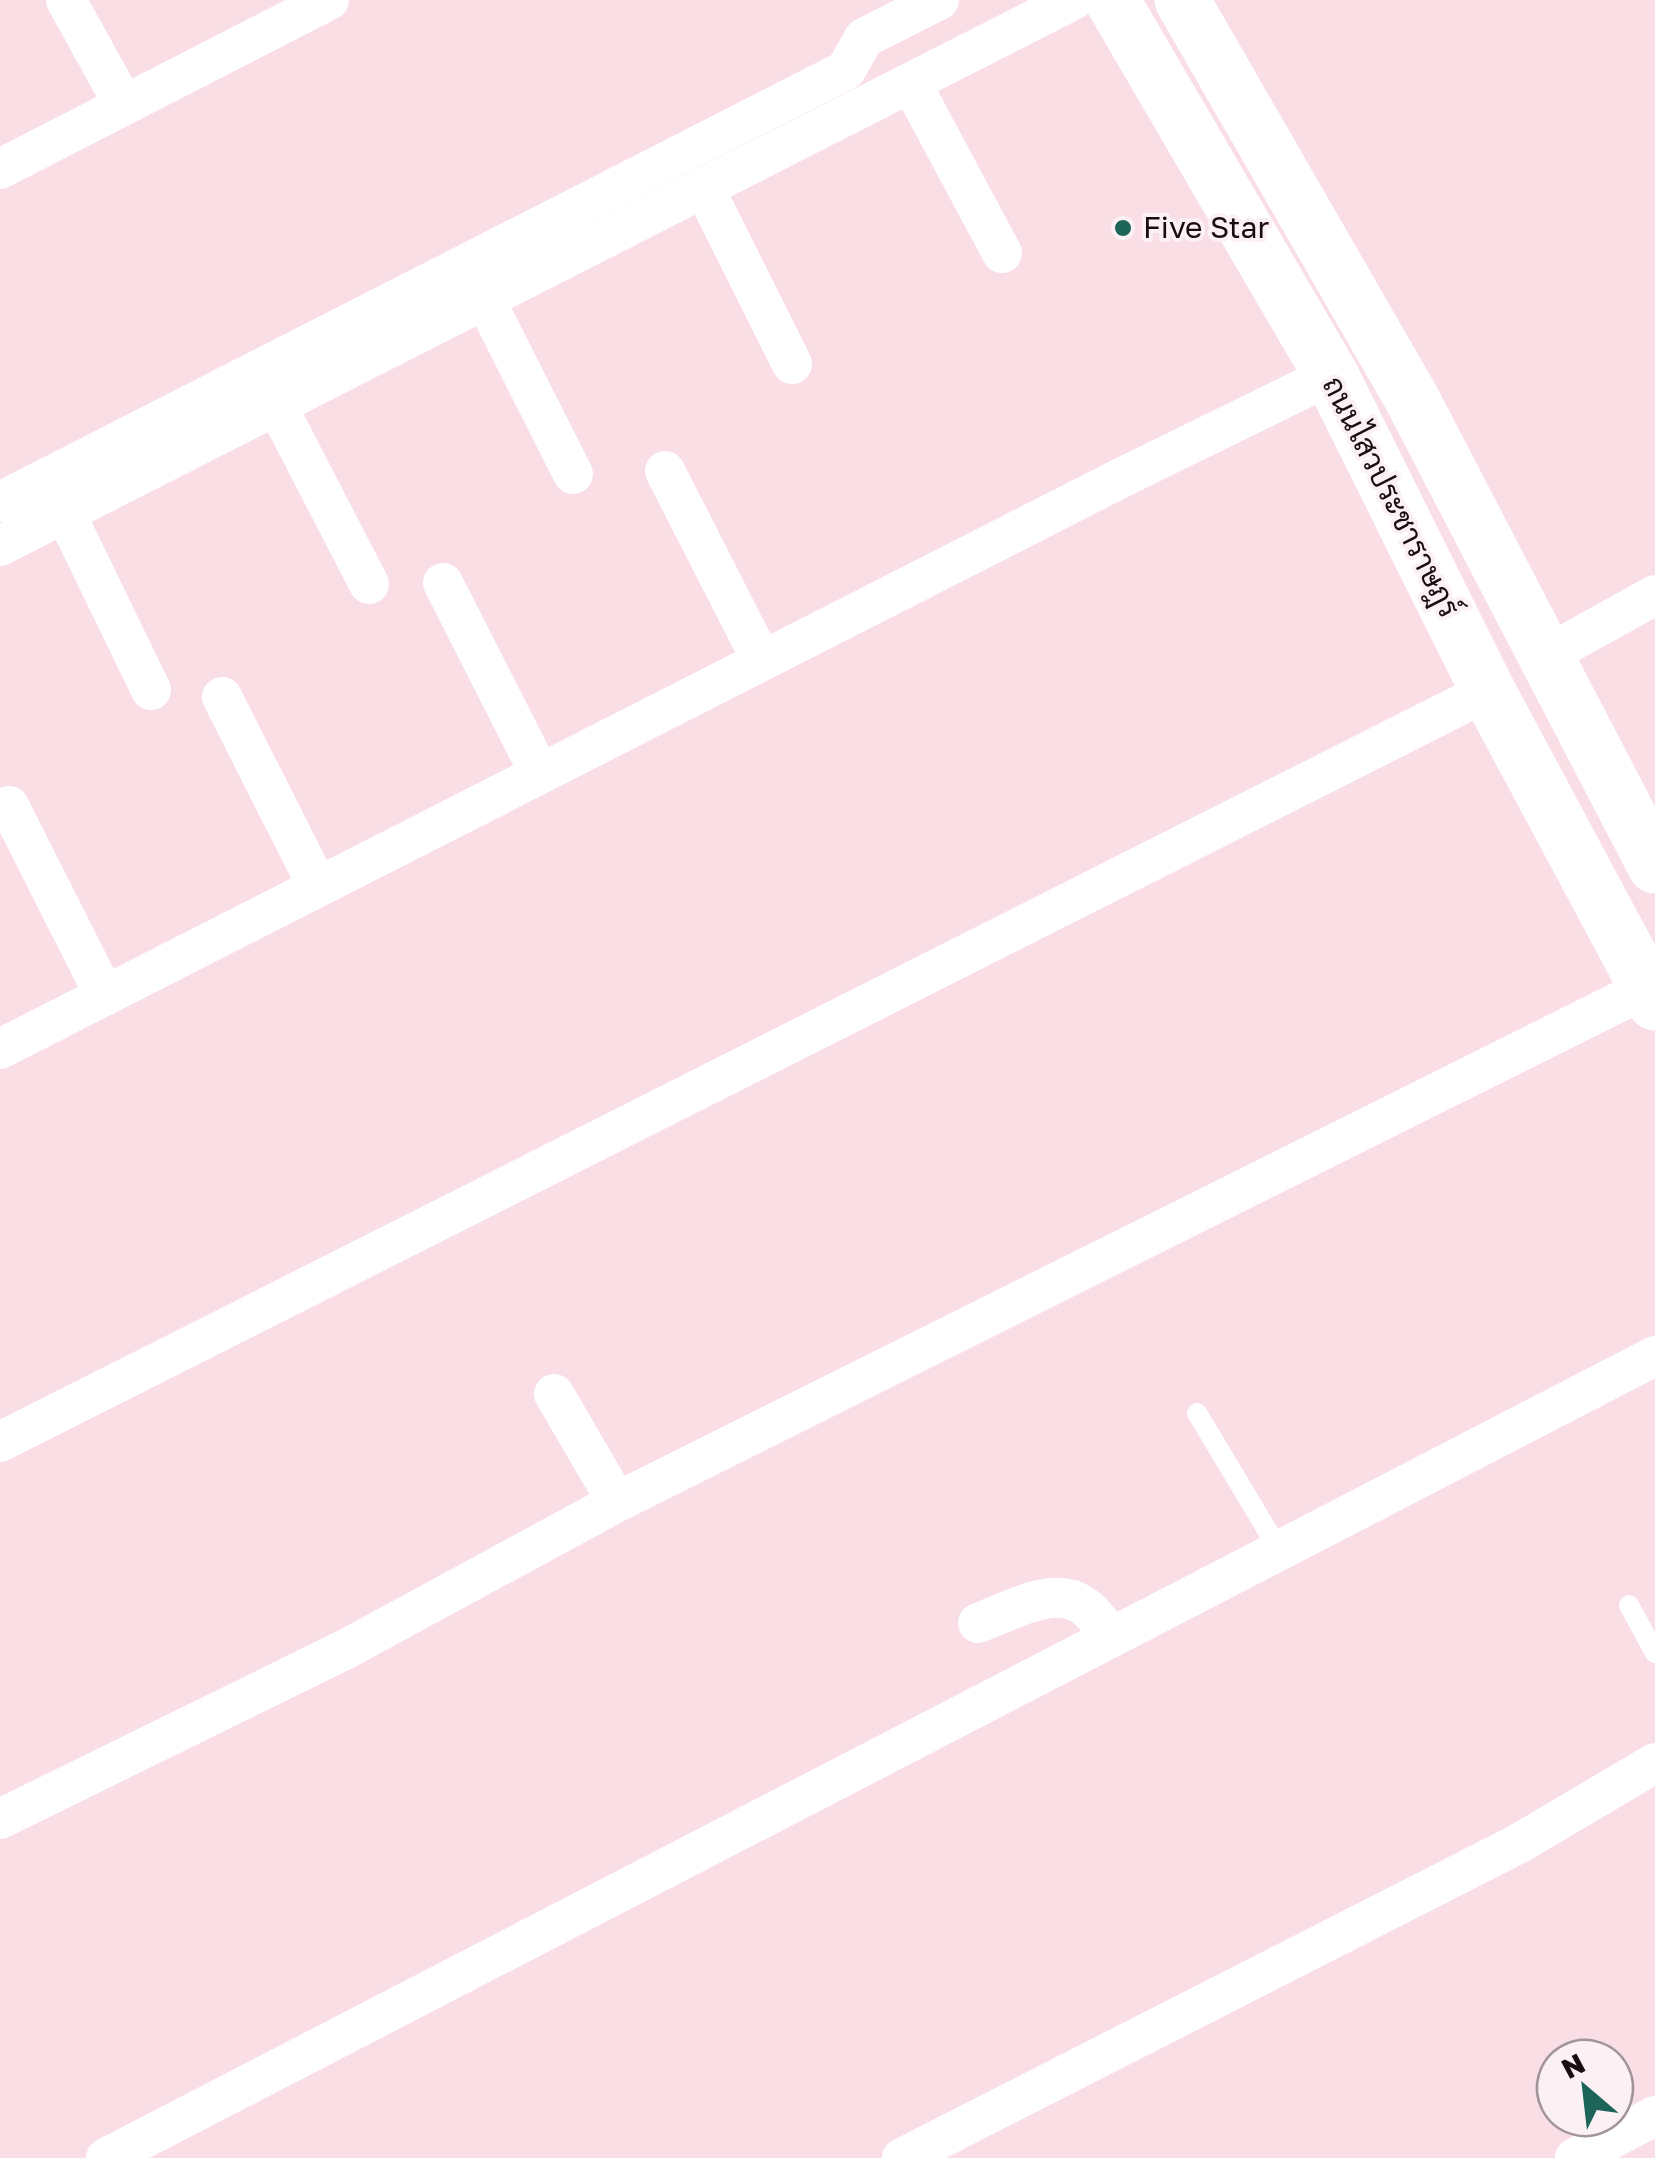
<svg xmlns="http://www.w3.org/2000/svg" width="1655" height="2158" viewBox="0 0 1655 2158" font-family="'Golos Text',Sarabun,sans-serif">
<rect width="100%" height="100%" fill="#fadee6"/>
<g fill="none" stroke-linecap="round" stroke-linejoin="round">
<path stroke="#fff" stroke-width="20" d="M1197 1413 1279 1550
M1629 1605 1655 1653"/>
<path stroke="#fff" stroke-width="40" d="M66 0 124 105
M911 83 1002 253
M0 169 329 0
M704 188 792 364
M473 276 573 474
M265 383 369 584
M665 471 762 661
M54 490 151 690
M0 502 846 70 864 38 939 0
M0 546 1073 0
M443 583 540 774
M1547 655 1655 595
M222 697 318 887
M9 806 105 996
M0 1049 1123 477 1331 375
M554 1394 617 1502
M0 1442 1488 691
M978 1623C1009 1612 1053 1584 1084 1606 1094 1613 1103 1626 1111 1635
M0 1819 348 1648 617 1502 1647 988
M106 2158 1655 1356
M902 2158 1518 1844 1655 1763
M1575 2158 1655 2116"/>
<path stroke="#fff" stroke-width="55" d="M1112 0 1331 375 1488 691 1655 1003
M1182 0 1412 399 1655 866"/>
</g>
<circle fill="#1e6559" stroke="#fbf1f4" stroke-width="4" cx="1123" cy="228" r="10"/>
<g text-anchor="middle" stroke-width="8" stroke-linejoin="round" paint-order="stroke">
<g font-size="30" fill="#1b0c11" stroke="#fbf1f4" text-anchor="start">
<text x="1143" y="238">Five Star</text>
</g>
<g font-size="30" fill="#1b0c11" stroke="#fbf1f4">
<text transform="translate(1391 497) rotate(63)" y="10">ถนนไสวประชาราษฎร์</text>
</g>
</g>
<g transform="translate(1585 2088) rotate(332)"><circle r="48" fill="#fbf1f4" stroke="#a19599" stroke-width="2.5"/>
<path d="M0-8L18 38L0 25L-18 38Z" fill="#1e6559"/>
<text y="-15" font-size="28" font-weight="bold" text-anchor="middle" fill="#1b0c11">N</text>
</g>
</svg>
